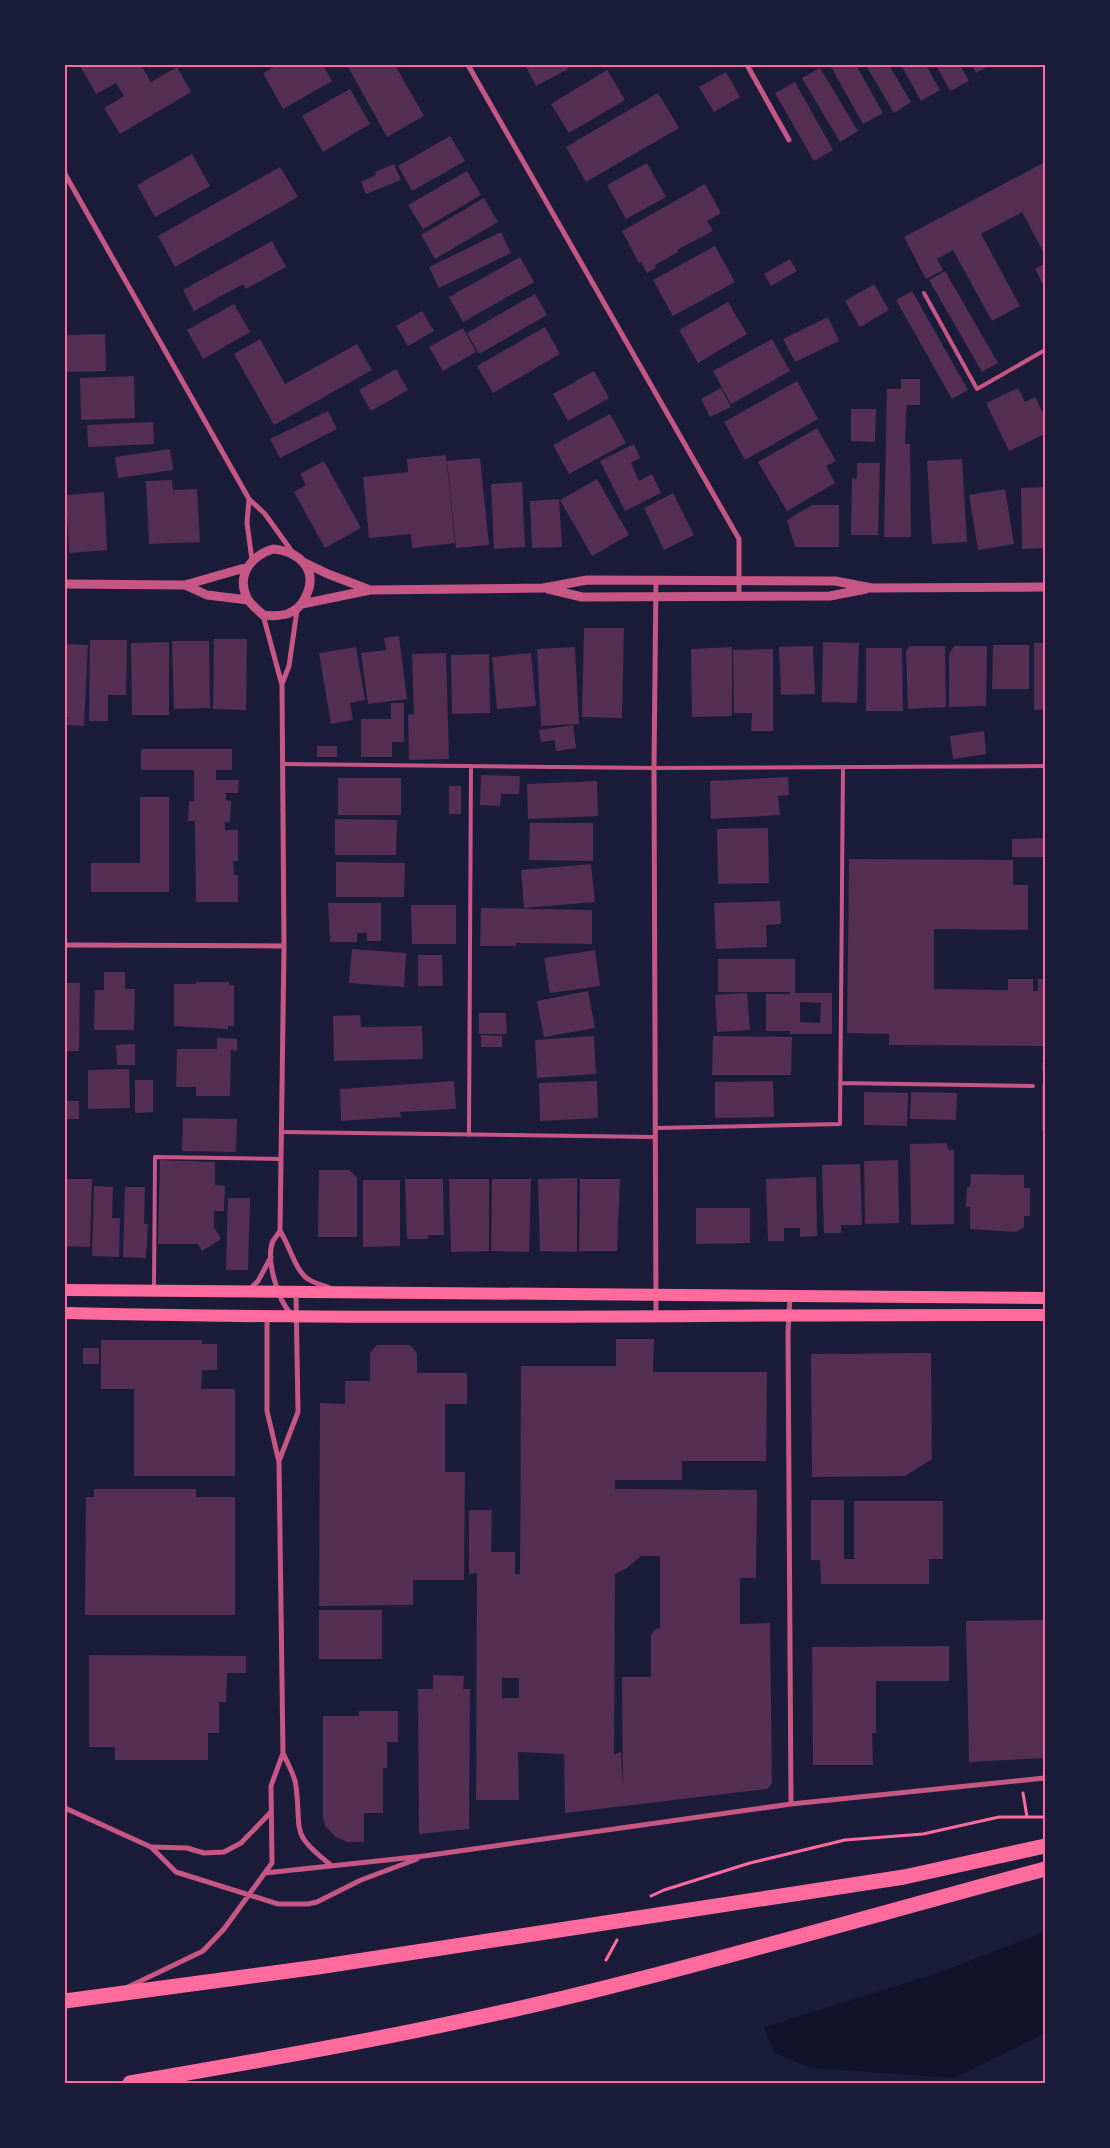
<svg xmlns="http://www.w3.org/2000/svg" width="1110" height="2148" viewBox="0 0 1110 2148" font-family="'Alegreya Sans',sans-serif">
<rect width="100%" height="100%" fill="#1b1b3a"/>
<path fill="#12122b" d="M1045 1932V2033L954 2078 812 2068 774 2053 764 2027 935 1974Z"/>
<path fill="#542f53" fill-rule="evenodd" d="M81 65H141L151 82 177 67 191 92 120 134 104 108 124 96 116 83 96 94 80 66Z
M277 65H323L332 81 283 109 263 73Z
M347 65H395L424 116 387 137Z
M525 65H566L568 69 536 86Z
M830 65H856L883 113 863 124Z
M866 65H889L911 102 894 113Z
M901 65H926L940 90 921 101Z
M936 65H960L969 81 950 91Z
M972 65H990L976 73Z
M820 68 858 131 840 142 802 78Z
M607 70 625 100 569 133 551 104Z
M726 72 740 97 714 112 699 87Z
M795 82 833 150 814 161 775 93Z
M350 89 370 124 323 152 302 116Z
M658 93 679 128 586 182 566 147Z
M450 136 465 161 412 191 398 166Z
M192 154 210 186 155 217 137 185Z
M1045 162V255L1022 212 981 234 1020 306 992 321 953 250 937 259 943 270 926 279 904 237Z
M647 163 666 197 626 219 607 185Z
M394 164 401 180 366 194 361 182 376 175 375 172Z
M280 167 298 197 175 267 158 236Z
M467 171 481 195 423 229 408 205Z
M705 184 721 213 707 221 713 231 677 250 678 252 655 265 656 268 647 273 641 262 639 263 622 231Z
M484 198 498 222 435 259 421 235Z
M501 232 511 253 439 288 429 267Z
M272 241 286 267 246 289 243 284 194 311 183 290Z
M715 246 735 282 673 316 653 280Z
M520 257 534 282 463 322 449 297Z
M790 259 797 271 771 286 764 274Z
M1045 263V288L1035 269Z
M945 271 998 363 982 372 929 280Z
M874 284 889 310 860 327 845 301Z
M912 291 968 390 952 399 896 300Z
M535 294 547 315 479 354 467 333Z
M728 302 747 334 698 363 679 330Z
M234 304 250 332 203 359 187 330Z
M422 311 434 331 408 346 396 326Z
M828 317 839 341 795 362 783 339Z
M545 327 560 354 493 393 477 366Z
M463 328 476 352 443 371 429 347Z
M105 334 106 371 65 372V335Z
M260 339 285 384 357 344 372 370 274 425 234 354Z
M772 339 790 371 731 404 713 371Z
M396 369 408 390 371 411 359 390Z
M594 371 609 398 568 421 553 394Z
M134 376 135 418 81 420 80 378Z
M901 379H920V405H907L906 416 905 444H910L911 537H884L887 389H901Z
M797 381 818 419 745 460 724 422Z
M721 388 731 407 710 417 701 399Z
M1018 388 1025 402 1035 397 1045 417V434L1009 451 986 403Z
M851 409H876L875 442 851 441Z
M328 411 337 429 280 458 270 439Z
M610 414 626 443 569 474 553 445Z
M153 422 154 444 88 447 87 425Z
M817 428 836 461 826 466 835 483 787 511 758 462Z
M634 444 640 458 631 463 639 481 652 474 661 493 625 511 600 461Z
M170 449 173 470 118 478 115 457Z
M446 455 455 543 412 548 411 534 369 538 363 477 408 472 407 459Z
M480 458 489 545 456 548 447 461Z
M962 459 967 542 932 544 927 461Z
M324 461 361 528 325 548 294 492 306 485 300 474Z
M857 463H880L878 535H851L852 478 857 479Z
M597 479 629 535 592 556 560 500Z
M172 480 173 490 197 489 200 542 149 544 146 481Z
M522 482 525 547 494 549 491 484Z
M1045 487V548L1022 549 1021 488Z
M1005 489 1014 544 978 550 969 495Z
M104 492 107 550 69 553 66 495Z
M673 493 694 535 664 550 644 508Z
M559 499 562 547 532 548 530 501Z
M812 505H839V547H795L787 520Z
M584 628H624L622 718 582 717Z
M399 636 407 699 368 704 361 653 386 650 384 638Z
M214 639H247L246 710 213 709Z
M90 640H127L126 695H108V721H89Z
M172 641H209L210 708 174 709Z
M169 642V715H132L131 643Z
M823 642 859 643 857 703 822 702Z
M1034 643H1045V709L1034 710Z
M65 644 88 645 84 726 67 725 68 717H65Z
M993 645H1029V689H992Z
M813 646 815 694 781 695 779 647Z
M909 646H945L946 707 908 709 906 651Z
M954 646H987L986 706 949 707V654Z
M356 647 365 700 350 703 353 720 331 724 319 653Z
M575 647 579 724 541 726 537 649Z
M732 647V716L692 717 691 649Z
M866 648H902L903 711H866Z
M773 649V731H751L752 713H734L733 650Z
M446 653 449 759 409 760 408 715 414 714 412 654Z
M531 653 536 706 497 709 492 657Z
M489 654 490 713 452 714 451 655Z
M391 703H404V742H392V757H361V719H391Z
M573 725 576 748 556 751 555 740 541 742 539 730Z
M984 731 986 754 953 759 950 736Z
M317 746H337V757H317Z
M141 749H232V770H216V780H239L238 793H226V800L231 801 230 822H225V830H238V861H233L234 875H238V902H196L195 821H188L189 801H194V770H141Z
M481 775 520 776 519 794H501L500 806 480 805Z
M788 777 789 795 778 796 780 815 711 819 710 781Z
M338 778H401V815H338Z
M597 781 598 816 528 819 527 784Z
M449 786H461V814H449Z
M140 797H169V892H91V863H140Z
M335 819 397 820 396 855H335Z
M530 823H593V861L529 860Z
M768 828 769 883 718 884 717 829Z
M1045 838V857H1012V839Z
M849 859 1013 860V885H1028V930L934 929V989L1008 990V979H1033V991H1038V979H1045V1046L889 1045V1034L847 1033Z
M336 862 405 863 404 897H336Z
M591 864 595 902 524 908 521 870Z
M780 901 781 924 766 925 767 947 716 949 714 903Z
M328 903H381V941H367V933H357V942H330Z
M411 905H456V944H412Z
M481 908 592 910V944L516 943V946H480Z
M352 949 406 953 404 987 349 983Z
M595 950 600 986 550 993 544 958Z
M418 955H442L443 986H418Z
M718 959H795V993H832V1034H790V1031H766V994H790V992H718ZM800 1002 821 1003 820 1023 800 1022Z
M104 972H125V989H135L134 1030H94L95 990H104Z
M196 982H229V985H234V1026H228V1029L174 1026V984H196Z
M65 983H80L79 1051H65Z
M588 991 595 1028 544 1037 537 1001Z
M747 993 750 1030 717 1032 715 995Z
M479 1013H506L507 1034H479Z
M360 1015 361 1027 422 1026 423 1059 334 1061 333 1016Z
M481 1035 502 1036V1047H481Z
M594 1036 596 1074 537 1078 535 1040Z
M713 1036 792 1037 791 1075H712Z
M217 1038 237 1039V1051L231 1050 230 1096H196V1087H176L177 1049H217Z
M135 1044V1065H117L116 1045Z
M1042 1063H1045V1071H1042Z
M129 1069 130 1108 88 1109V1070Z
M135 1080H153V1112L135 1113Z
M454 1081 456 1109 400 1112 401 1117 341 1121 340 1089Z
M597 1081 598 1118 540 1121 539 1083Z
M773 1081 774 1117 715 1118V1082Z
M1042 1083H1045V1130H1042Z
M864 1092 908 1093 907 1126 864 1125Z
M911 1092 957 1093 956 1120 910 1119Z
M65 1101H79V1119H65Z
M183 1118 237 1119 236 1152 182 1151Z
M947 1143 948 1150H954V1224L911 1225 910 1144Z
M160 1160 215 1162V1185L225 1186 224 1211H214V1227L221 1239 202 1251 198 1244H158Z
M898 1160 899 1223 865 1224 864 1161Z
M860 1164 862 1225H841V1233H824L822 1165Z
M319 1170H349L357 1177V1237H318Z
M971 1174 1024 1175V1188H1030V1216H1024V1227L1016 1232 970 1229V1207H966L967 1187H970Z
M816 1177 817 1236 800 1237V1228H784V1241H768L766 1179Z
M577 1178V1252L540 1251 538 1179Z
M65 1179H92L90 1247 65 1246Z
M405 1179H443L444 1235H428V1239H407Z
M449 1179H489V1251L451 1252Z
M492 1179H531L529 1252 491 1251Z
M580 1179H620L617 1251H579Z
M363 1180H400V1246L363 1247Z
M94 1186 113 1187 112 1218H120L119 1257 92 1256Z
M125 1187H145L144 1224H148L146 1258 123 1257Z
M228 1198H250L248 1270H226Z
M696 1208H750V1243L696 1244Z
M616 1339H654L653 1372H767L766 1461H682V1480H615V1489L757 1490 756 1578H740V1624L770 1623 772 1784 767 1789 565 1813 564 1754 518 1752 519 1800H476L477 1573 469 1574V1510H492L491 1552H515V1574H520L521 1366H616ZM641 1556H660V1628L654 1630 651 1635V1677H622L623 1790 621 1752 614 1754 615 1574 627 1568ZM502 1678H519V1698H502Z
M101 1340H202V1344H217V1370H202L201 1389H235V1476H134V1389H101Z
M377 1345H410L417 1353V1373H467V1404H445V1472H465L464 1580H413V1605L319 1606 320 1403 345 1404V1381H370V1353Z
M83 1348H99V1364H83Z
M931 1353 932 1459 905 1476 812 1477 811 1354Z
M94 1489H196V1497H235V1615H85L86 1497H94Z
M811 1500H844V1559H854V1501H943V1559H929V1584H821L820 1560H811Z
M319 1610H382V1659H319Z
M1045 1620V1758L969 1762 966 1621Z
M949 1646V1681H876V1733H872L873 1765H813L812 1647Z
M89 1655 246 1656V1673H227L226 1702H219V1733H208V1760H115V1747H89Z
M433 1675 464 1676 463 1689H470L469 1829 419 1834 418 1689H433Z
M359 1711H398V1742H387V1768H383V1813H364V1842H347L336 1837 325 1826 323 1817V1716H359Z"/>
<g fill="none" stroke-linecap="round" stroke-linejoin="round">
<path stroke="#ff6b9d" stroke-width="3" d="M1023 1793 1027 1817
M651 1896 664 1890 750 1863 845 1840 923 1834 999 1817H1045
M606 1960 617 1940"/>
<path stroke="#c65784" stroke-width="4" d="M924 293 977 389 1045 350
M283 764 654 768 1045 766
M840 1083 1033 1086
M655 1128 840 1124 843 767
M281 1132 655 1137
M469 1135 471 766
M154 1288 155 1157 280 1159"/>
<path stroke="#c65784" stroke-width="5" d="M468 65 739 539V595
M747 65 789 140
M65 174 249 499 265 514 293 553
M249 499 247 523 252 560
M263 615 282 685 284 946 280 1231C289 1244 296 1272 308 1279 314 1283 322 1285 330 1288
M282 684 289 666 297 610
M65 945 284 946
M280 1231C278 1234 275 1238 273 1241 265 1259 278 1300 291 1314
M249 1290 258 1281 271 1257
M790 1296 788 1332 791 1804
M656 1317 654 768 656 579
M279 1461 298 1412 296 1293
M283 1753C287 1763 295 1775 296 1786 302 1834 289 1832 332 1866
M65 1808 151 1847 176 1872 278 1904H308L317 1902 361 1880 417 1859
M152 1847 187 1848 204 1853 224 1852 241 1843 271 1812
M265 1873 424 1856 791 1804 1045 1778
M128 1987 203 1951 224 1929 272 1863 271 1786 283 1753 279 1462 267 1411V1318"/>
<path stroke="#c65784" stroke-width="9" d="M273 549C298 551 319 569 306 596 302 605 296 611 287 614 279 616 271 616 263 615 258 610 250 604 247 598 236 575 251 556 273 549Z
M303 562 328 574 370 590
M65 584 185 585 248 567
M185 585 207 595 248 600
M548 589 582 597 830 596 866 589
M302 604 370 590 543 588 587 580 835 581 872 588 1045 587"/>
<path stroke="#ff6b9d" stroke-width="12" d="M65 1290 1045 1298
M65 1313C392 1321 718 1314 1045 1315"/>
<path stroke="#ff6b9d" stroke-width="15" d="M65 2001 318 1967 904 1877 1045 1846
M130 2083C293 2055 456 2026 616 1985 760 1949 902 1907 1045 1869"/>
</g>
<rect width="1110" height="2148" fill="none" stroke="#1b1b3a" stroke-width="132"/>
<rect x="66" y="66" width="978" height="2016" fill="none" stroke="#ff6b9d" stroke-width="2"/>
</svg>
